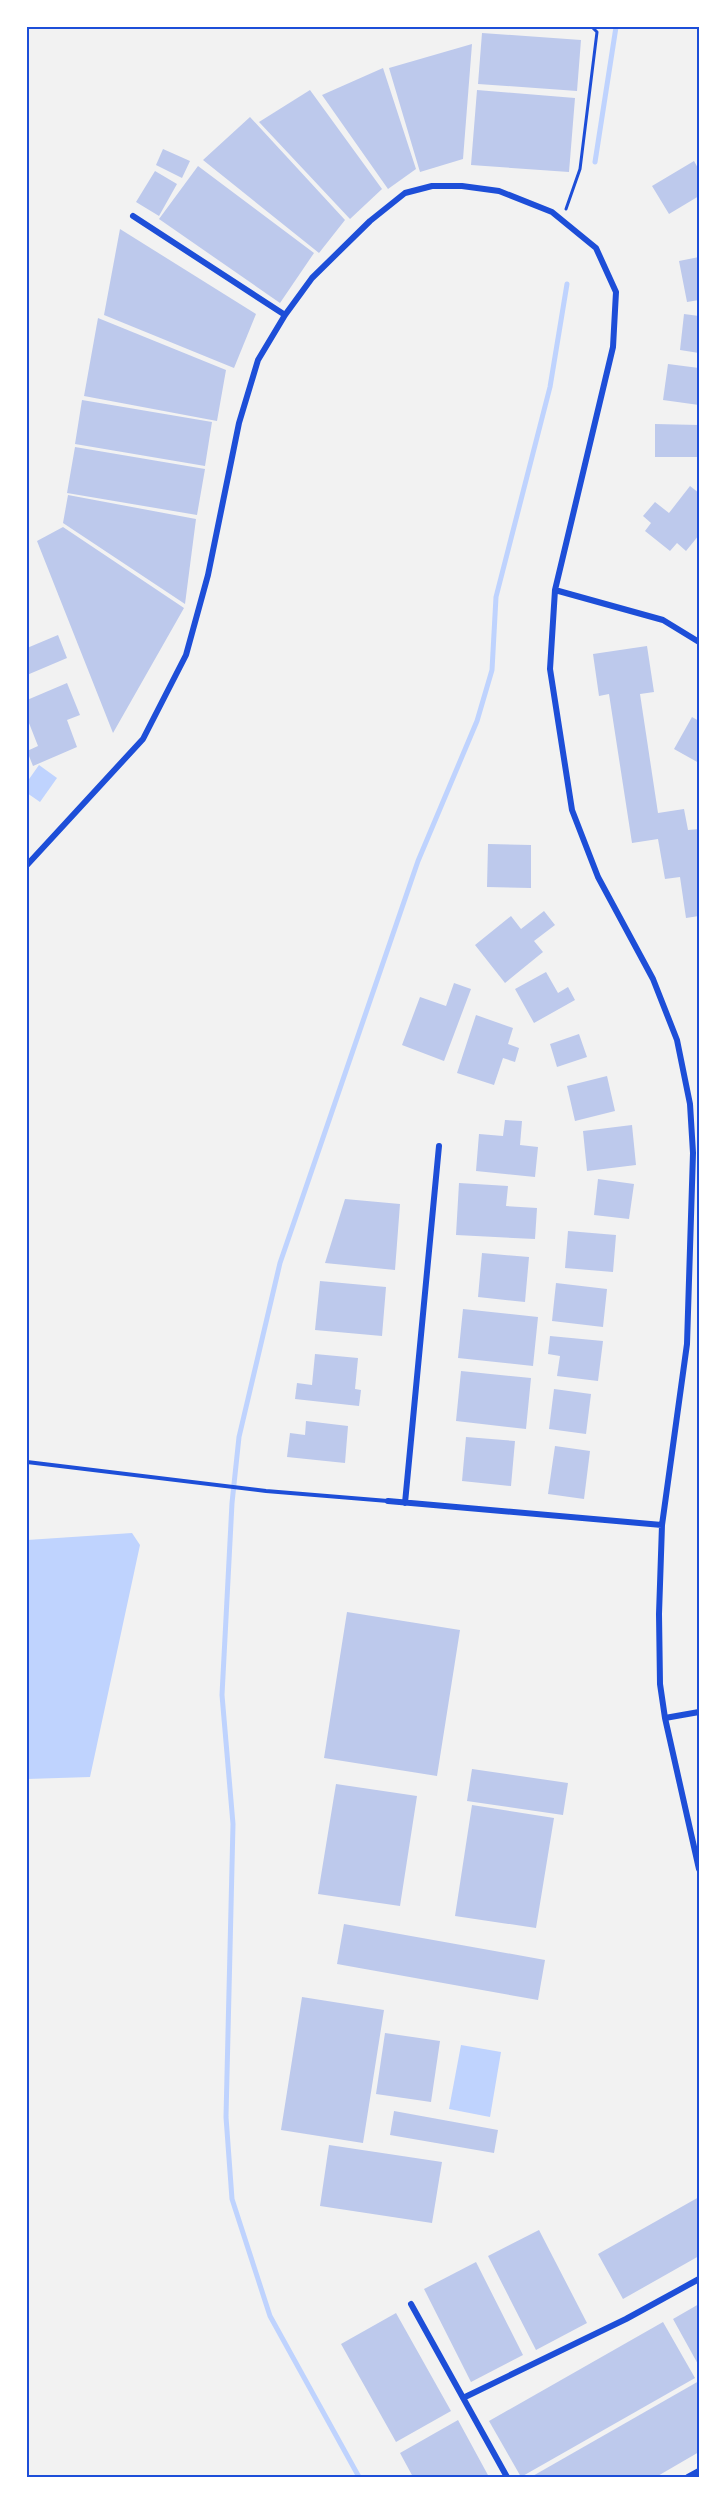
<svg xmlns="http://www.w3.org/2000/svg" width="726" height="2504" viewBox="0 0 726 2504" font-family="Figtree,sans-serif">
<rect width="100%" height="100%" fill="#f2f2f2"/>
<path fill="#bfd3fe" d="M39 765 57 778 40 802 27 793V782Z
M132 1533 140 1545 90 1777 27 1779V1540Z
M461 2045 501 2052 490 2117 449 2109Z"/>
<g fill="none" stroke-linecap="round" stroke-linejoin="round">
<path stroke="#bfd3fe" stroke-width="5" d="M595 162 616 27
M359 2477 270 2316 232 2199 226 2117 233 1824 222 1695 232 1503 239 1437 280 1263 418 861 477 721 492 670 496 597 550 387 567 284"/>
</g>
<path fill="#bdc9ec" d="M482 33 581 40 577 91 478 84Z
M472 44 463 159 420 172 389 68Z
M383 68 416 169 388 189 322 95Z
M310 90 382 189 350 219 259 122Z
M477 90 575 98 569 172 471 165Z
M250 117 345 220 319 253 203 160Z
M163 149 190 161 182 178 156 165Z
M694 161 699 170V196L669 214 652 186Z
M198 166 314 253 280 303 159 219Z
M155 171 177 184 159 216 136 202Z
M120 229 256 314 234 368 104 315Z
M699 257V300L687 302 679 261Z
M684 314 699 316V353L680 350Z
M98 318 226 370 217 421 84 396Z
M668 364 699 368V405L663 400Z
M82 400 212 422 205 466 75 444Z
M655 424 699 425V457H655Z
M75 447 205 469 197 515 67 493Z
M690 486 699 493V535L686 551 677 543 670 551 645 531 651 523 643 516 655 502 669 513Z
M68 495 196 519 185 604 63 523Z
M63 527 184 608 113 733 37 541Z
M58 635 67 658 27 675V648Z
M647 646 654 692 640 694 658 813 684 809 688 830 699 829V916L686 918 680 877 665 879 658 839 632 843 609 694 599 696 593 654Z
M67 683 80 715 67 720 77 747 33 766 27 751 38 746 27 718V700Z
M692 717 699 721V763L674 749Z
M488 844 531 845V888L487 887Z
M544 911 555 925 534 941 543 952 505 983 475 945 511 916 521 929Z
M546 972 558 993 568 987 575 1000 534 1023 515 989Z
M454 983 471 989 444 1061 402 1045 420 997 446 1006Z
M476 1015 513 1028 508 1044 519 1048 515 1062 503 1058 494 1085 457 1073Z
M579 1034 587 1057 557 1067 550 1044Z
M607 1076 615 1111 575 1121 567 1086Z
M505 1120 522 1121 520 1145 538 1147 535 1177 476 1171 479 1134 503 1136Z
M632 1125 636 1165 587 1171 583 1131Z
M598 1179 634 1184 629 1219 594 1215Z
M459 1183 508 1186 506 1206 537 1208 535 1239 456 1235Z
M345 1199 400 1204 395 1270 325 1263Z
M568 1231 616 1235 613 1272 565 1268Z
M482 1253 529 1257 525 1302 478 1297Z
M320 1281 386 1287 382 1336 315 1330Z
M556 1283 607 1289 603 1327 552 1321Z
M463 1309 538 1317 533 1366 458 1358Z
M550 1336 603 1341 598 1381 557 1376 560 1356 548 1354Z
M315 1354 358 1358 355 1389 361 1390 359 1406 295 1399 297 1383 312 1385Z
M461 1371 531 1378 526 1429 456 1421Z
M554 1389 591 1394 586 1434 549 1429Z
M306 1421 348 1426 345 1463 287 1457 290 1433 305 1435Z
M466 1437 515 1441 511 1486 462 1481Z
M555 1446 590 1451 584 1499 548 1494Z
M347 1612 460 1630 437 1776 324 1758Z
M472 1769 568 1783 563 1815 467 1801Z
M336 1784 417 1796 400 1906 318 1894Z
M472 1805 554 1818 536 1928 455 1916Z
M344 1924 545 1960 538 2000 337 1964Z
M302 1997 384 2010 363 2143 281 2130Z
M385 2033 440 2041 431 2102 376 2094Z
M394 2111 498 2130 494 2153 390 2135Z
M329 2145 442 2162 432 2223 320 2206Z
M699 2197V2256L623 2299 598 2254Z
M539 2230 587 2323 536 2350 488 2256Z
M476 2262 523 2355 471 2382 424 2289Z
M699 2304V2366L673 2319Z
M396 2313 451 2411 396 2442 341 2344Z
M663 2322 695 2378 521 2477 489 2421Z
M699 2381V2452L656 2477H531Z
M458 2420 489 2477H413L400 2453Z"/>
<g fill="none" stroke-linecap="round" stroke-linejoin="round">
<path stroke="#1d4ed8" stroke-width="3" d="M566 209 580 169 597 32 592 27"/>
<path stroke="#1d4ed8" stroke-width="4" d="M27 1462 266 1491 388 1501"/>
<path stroke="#1d4ed8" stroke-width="6" d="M133 216 285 315
M555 590 663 620 699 642
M27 865 143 739 186 655 208 575 239 423 258 360 285 315 312 278 370 221 405 193 432 186H462L499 191 552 212 596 248 616 292 613 347 555 590 550 669 572 810 598 877 653 979 677 1040 690 1104 693 1153 687 1344 662 1525 659 1614 660 1684 665 1718 699 1869
M388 1501 662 1525
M405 1503 439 1146
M665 1718 699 1712
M411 2304 507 2477
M463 2398 626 2319 699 2279
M688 2477 699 2471"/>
</g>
<rect width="726" height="2504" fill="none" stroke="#ffffff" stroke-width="57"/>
<rect x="28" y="28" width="670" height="2448" fill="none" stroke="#1d4ed8" stroke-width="2"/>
</svg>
